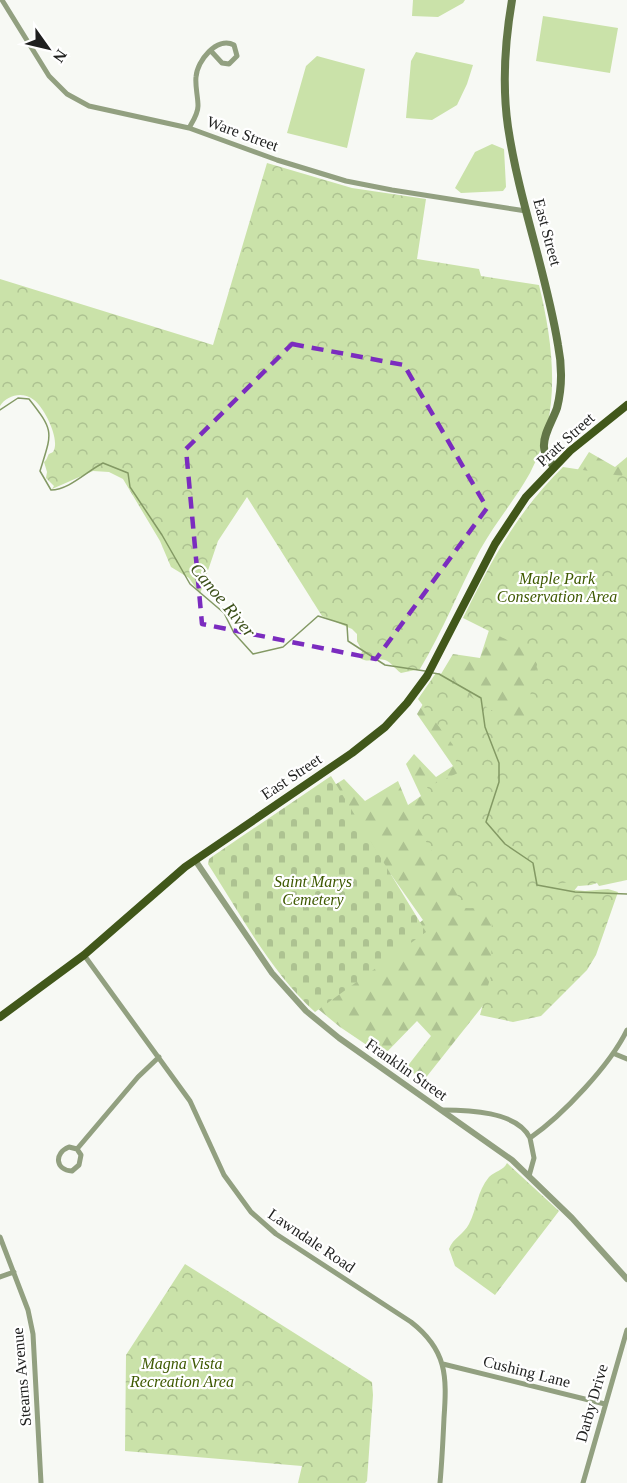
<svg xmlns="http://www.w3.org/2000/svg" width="627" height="1483" viewBox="0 0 627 1483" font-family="Georgia,serif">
<defs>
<pattern id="forest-firs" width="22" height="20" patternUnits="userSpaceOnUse" patternTransform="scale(1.5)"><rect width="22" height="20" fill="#cae2a9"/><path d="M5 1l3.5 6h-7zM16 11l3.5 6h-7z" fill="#adc291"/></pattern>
<pattern id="cemetery-stones" width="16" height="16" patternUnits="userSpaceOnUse" patternTransform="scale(1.5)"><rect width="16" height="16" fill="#cae2a9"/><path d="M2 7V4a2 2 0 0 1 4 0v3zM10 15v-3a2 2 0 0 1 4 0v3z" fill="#adc291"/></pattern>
<pattern id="park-crowns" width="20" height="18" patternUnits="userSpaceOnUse" patternTransform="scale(1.5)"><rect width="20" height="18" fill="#cae2a9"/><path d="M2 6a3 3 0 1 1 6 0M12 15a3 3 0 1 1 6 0" fill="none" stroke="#adc291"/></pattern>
</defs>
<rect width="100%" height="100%" fill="#f7f9f4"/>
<path fill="#cae2a9" d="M413 0H465L463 3 438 17 412 16Z
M543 16 618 28 610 73 536 61Z
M416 52 473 65 467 84 457 105 432 120 406 118 411 61Z
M317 56 365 69 347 148 287 133 306 66Z
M492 144 504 149 506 187 503 191 461 193 455 188 475 152Z"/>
<path fill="url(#forest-firs)" d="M589 452 615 467 627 457V484L575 474Z
M492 621 549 643 627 824 424 1080 406 1068 431 1036 417 1021 383 1056 340 1027 312 1004 423 920 330 788 344 779 365 801 398 781 408 805 421 796 406 764 414 754 436 777 453 766 417 714 453 654 480 658Z"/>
<path fill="url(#cemetery-stones)" d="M331 776 426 932 315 1012C270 971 241 915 208 864L209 859 213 856Z"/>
<path fill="url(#park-crowns)" d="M267 163 352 188 426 199 417 259 479 269 481 276 539 285C554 347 562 414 530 473 515 500 495 523 480 550 459 589 443 631 420 669L401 673C395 669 391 662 385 660 375 657 369 664 360 658L362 651 357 641V634L352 629 322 616 247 497 218 541 200 594 189 578 171 567 160 541 123 479 109 472 93 471 52 489 54 486 46 478 47 472 44 462C47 460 47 457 49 454 50 453 52 453 53 452 61 440 44 407 34 400 23 391 7 395 0 406V279L213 345Z
M563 467 622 476 623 473H627V880L599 886 597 883 591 885 579 886 569 882 557 884 549 881 543 887 585 891 608 889 618 892 596 955 587 970 541 1016 513 1022 480 1015 491 975 492 909 465 908 410 814 434 800 427 787 458 773 453 745 418 699 436 673C453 674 460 689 474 699 488 709 507 719 523 727L539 656 463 618C491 561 517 512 563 467Z
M507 1163 559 1211 495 1295 455 1266 449 1249C453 1238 464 1234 469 1224 477 1209 477 1191 489 1177 495 1171 503 1171 507 1163Z
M185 1264 372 1382 373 1395 367 1481 365 1483H298L302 1466 125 1451 126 1355Z"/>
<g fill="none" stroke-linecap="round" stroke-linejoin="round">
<path stroke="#839964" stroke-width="1.5" d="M0 410 18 398 29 399C55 432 52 432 40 471L51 490C69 490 87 471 103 463L128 473 130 487 162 535 190 584 224 613 234 633 253 654 283 647 318 616 347 625 348 641 385 665 425 671
M433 673 439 674 481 698 485 727 499 763V782L486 822 505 844 533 863 537 885 575 892 627 894"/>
<path stroke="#92a080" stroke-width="5" d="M2 0 49 76 67 94 89 106 189 128 277 160 346 181 392 190 526 211
M189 128C193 121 198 114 198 106 198 96 195 87 196 77 197 61 217 36 234 45L237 56 229 64 222 63 211 51
M84 955 190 1101 224 1175 251 1212 276 1234 411 1322C447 1350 447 1376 444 1418 443 1440 442 1461 440 1483
M615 1054 627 1059
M442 1110C467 1110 517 1111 530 1138
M77 1149 81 1155 79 1165 72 1171C55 1170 54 1153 69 1147L77 1149 138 1077 159 1057
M529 1176 534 1158 530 1138C563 1115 610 1065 627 1030
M0 1237 28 1310 33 1334 41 1483
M0 1277 14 1272
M443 1364 605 1404
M583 1483 627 1330"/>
<path stroke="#92a080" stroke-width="6" d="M195 860 272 973 306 1011 339 1038 512 1160 572 1218 627 1279"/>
<path stroke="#627647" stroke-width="8" d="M512 0C505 41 502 85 508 127 519 201 546 271 558 345 562 365 562 388 557 408 553 420 543 434 544 447 544 455 550 461 554 467"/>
<path stroke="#41571a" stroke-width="8" d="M0 1017 84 955 185 867 352 753 385 727 407 703 427 676 495 544 526 497 570 451 627 405"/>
</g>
<path fill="none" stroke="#7b2cbf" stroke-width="4.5" stroke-dasharray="12 8" stroke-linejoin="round" d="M292 344 404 365 487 508 376 659 202 624 186 449Z"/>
<g text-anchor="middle" stroke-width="4.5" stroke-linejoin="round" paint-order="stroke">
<g font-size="16" fill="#1f201f" stroke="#fff">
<text transform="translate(243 133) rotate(20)" y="6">Ware Street</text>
<text transform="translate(548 232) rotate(75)" y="6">East Street</text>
<text transform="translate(565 439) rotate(-42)" y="6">Pratt Street</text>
<text transform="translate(291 776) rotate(-34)" y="6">East Street</text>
<text transform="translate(407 1069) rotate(35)" y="6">Franklin Street</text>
<text transform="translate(312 1240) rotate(34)" y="6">Lawndale Road</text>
<text transform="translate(527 1371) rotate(14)" y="6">Cushing Lane</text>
<text transform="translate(21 1377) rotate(-95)" y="6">Stearns Avenue</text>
<text transform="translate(591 1403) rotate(-74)" y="6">Darby Drive</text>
</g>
<g font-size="16" font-style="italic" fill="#3e5901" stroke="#fff">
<text x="557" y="584">Maple Park<tspan x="557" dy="18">Conservation Area</tspan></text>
<text x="313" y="887">Saint Marys<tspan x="313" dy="18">Cemetery</tspan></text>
<text x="182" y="1369">Magna Vista<tspan x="182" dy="18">Recreation Area</tspan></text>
</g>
<g font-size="18" font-style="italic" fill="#3c501a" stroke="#fff">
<text transform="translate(223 600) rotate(50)" y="6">Canoe River</text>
</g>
</g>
<g transform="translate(48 48) rotate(124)" stroke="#ffffff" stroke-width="4.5" paint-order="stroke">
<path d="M0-4.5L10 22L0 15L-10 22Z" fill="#1f201f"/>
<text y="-9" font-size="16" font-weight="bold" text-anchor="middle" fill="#1f201f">N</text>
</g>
</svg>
